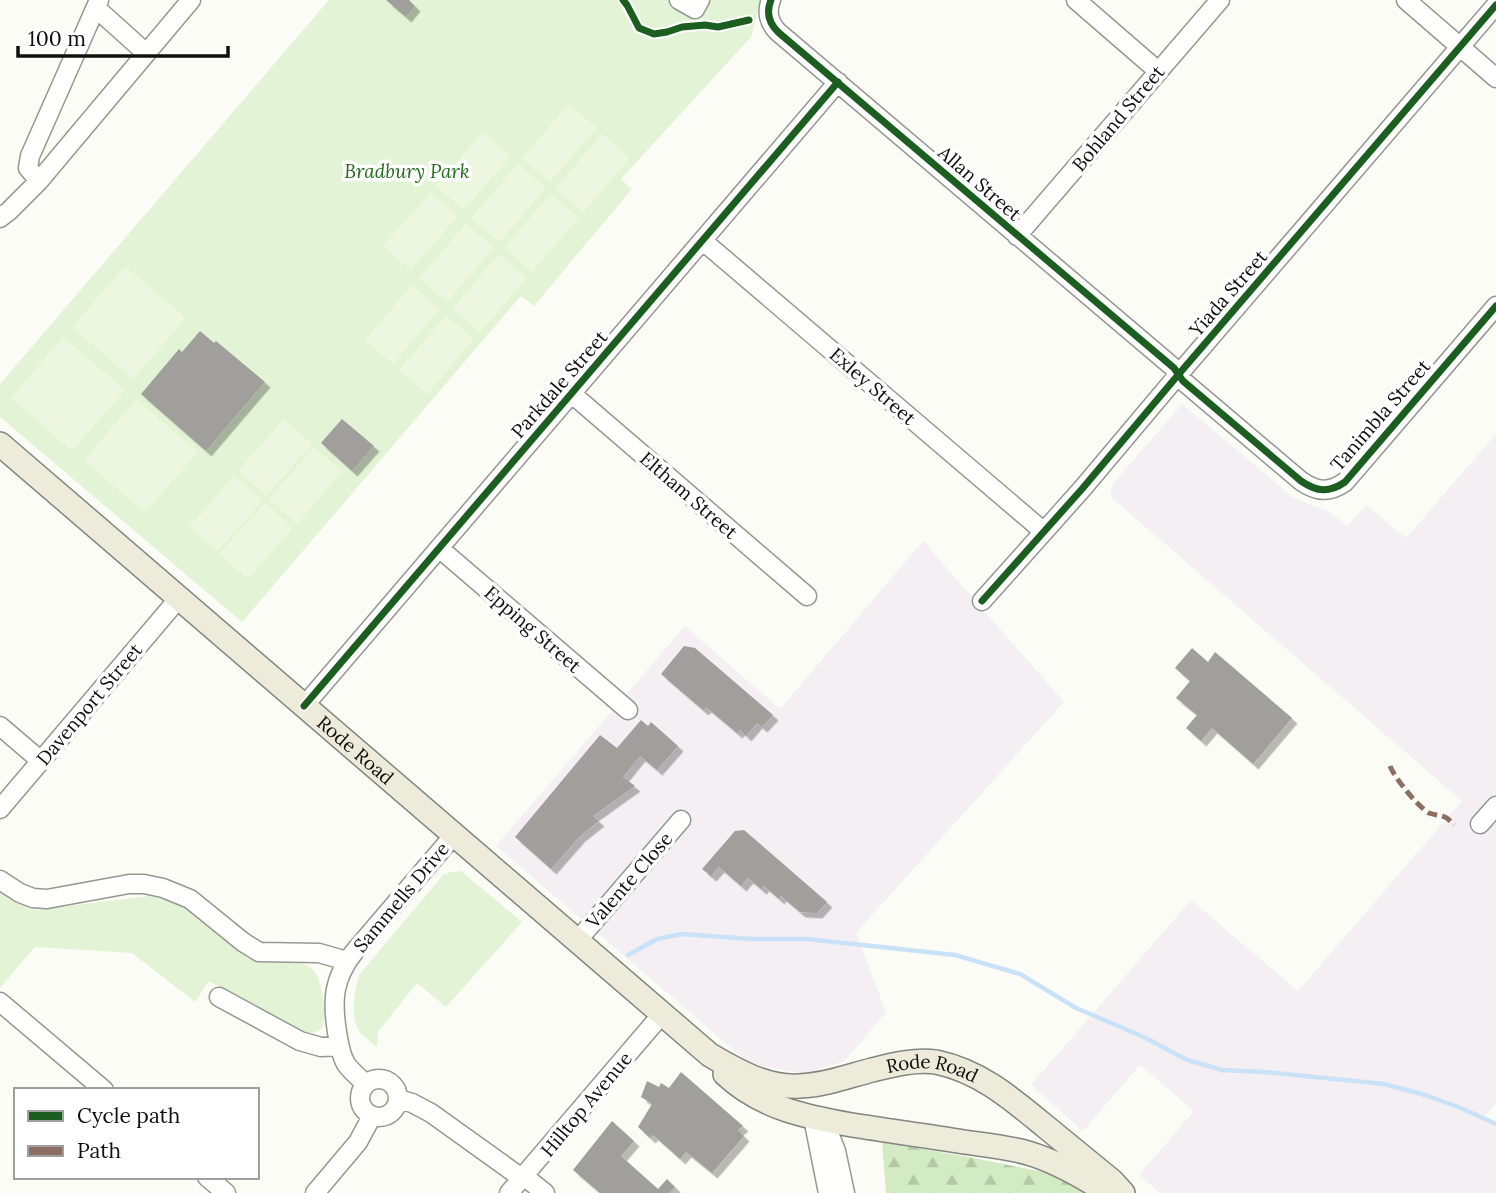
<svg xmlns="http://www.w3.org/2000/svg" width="1496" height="1193" viewBox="0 0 1496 1193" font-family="Lora,serif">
<defs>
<pattern id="forest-firs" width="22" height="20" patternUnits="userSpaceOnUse" patternTransform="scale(1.75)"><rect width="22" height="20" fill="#d2ebc3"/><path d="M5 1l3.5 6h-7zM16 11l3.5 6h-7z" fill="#b3c8a6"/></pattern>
<filter id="shadow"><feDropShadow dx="5.5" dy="5.5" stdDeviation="0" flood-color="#0004"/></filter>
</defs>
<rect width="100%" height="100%" fill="#fcfcf6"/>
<path fill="#f4eff2" d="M1182 404 1294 498 1330 512 1347 526 1366 505 1406 538 1496 434V1103L1484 1117 1496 1127V1193H1160L1139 1175 1194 1111 1140 1065 1083 1131 1031 1085 1191 900 1298 991 1462 801 1111 497V486Z
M923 541 1064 702 856 933 886 1012 845 1061 804 1074 749 1063 496 846 685 626 780 709Z"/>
<path fill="#e3f3d5" d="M329 0H761L751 37 621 179 632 189 534 306 521 296 242 622 0 417V384Z
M461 871 522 922 446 1007 417 983 378 1032 377 1047C372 1042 363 1037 360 1032 349 1017 355 991 359 975L443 875 451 872Z
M0 891 22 905 36 910 148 896 164 899 187 908 247 958C250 959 253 961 257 962 274 966 296 957 311 968 322 974 329 1020 321 1029 316 1034 311 1033 305 1032L209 981 195 1002 132 953 35 947 0 988Z"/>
<path fill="url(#forest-firs)" d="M882 1142 974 1158 1062 1176 1090 1193H886Z"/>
<path fill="#edf7df" d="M569 104 597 128 550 182 522 158Z
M483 132 511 156 464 210 436 186Z
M602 134 630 158 583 213 555 189Z
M518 164 546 188 499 242 471 218Z
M431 192 458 216 411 270 383 246Z
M551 194 579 218 532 272 504 248Z
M466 224 494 248 447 302 419 278Z
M499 254 527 278 480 332 452 309Z
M125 266 186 318 133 379 72 327Z
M412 285 440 309 393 364 365 340Z
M446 316 474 339 427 394 399 370Z
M63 337 125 390 72 451 11 398Z
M136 400 198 452 145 513 84 460Z
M284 419 312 444 266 496 238 471Z
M314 447 342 472 297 524 269 499Z
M234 475 263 500 217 552 189 527Z
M265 503 293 528 248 579 219 554Z"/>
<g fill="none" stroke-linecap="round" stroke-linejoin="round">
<path stroke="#cae2f8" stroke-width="4.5" d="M628 955 657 939 682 934 752 939H807L955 955 1020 974 1076 1008 1146 1038 1187 1060 1222 1070 1264 1072 1384 1084 1425 1095 1461 1108 1496 1124"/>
</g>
<path fill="#a09f9b" filter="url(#shadow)" d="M386 0H409L415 6 406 17Z
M200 331 214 343 216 341 265 382 206 451 141 394 179 349 182 352Z
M342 419 374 446 352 471 321 443Z
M684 646 695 648 773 715 762 727 757 723 746 736 740 730 737 733 706 707 703 710 661 674Z
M1192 648 1208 662 1215 652 1292 718 1253 764 1212 728 1201 741 1186 728 1197 715 1176 698 1190 681 1175 668Z
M641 720 648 726 651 722 678 746 657 770 640 756 623 777 635 786 593 816 599 821 580 836 551 869 515 837 600 735 617 748Z
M744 830 827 902 817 913 800 912 781 896 779 899 764 886 761 889 748 878 741 886 719 867 711 876 702 869 735 831Z
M681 1072 743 1126 738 1130 744 1136 712 1173 686 1152 680 1159 653 1135 650 1138 638 1127 652 1104 641 1097 647 1081 659 1087 661 1083 669 1088Z
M612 1121 634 1141 621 1156 658 1189 667 1179 675 1187 669 1193H600L573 1170Z"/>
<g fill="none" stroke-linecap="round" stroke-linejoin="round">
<g stroke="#969694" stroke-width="21">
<path id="minor" d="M679 0 695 9 700 0
M771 0C766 12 769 23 778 32L1174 368 1183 381 1301 481C1317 492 1329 493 1345 482L1496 306
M1076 0 1158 71
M1406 0 1496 78
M96 8 146 53
M39 181 28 168 30 156 99 0
M0 218 9 211 39 181 191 0
M1017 236 1220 0
M703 241 1043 531
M572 394 807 596
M439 548 628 710
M982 601 1082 489 1178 375 1496 5
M304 706 838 82
M0 726 41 761
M0 809 179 598
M1480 824 1496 806
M0 880 20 893 33 898 47 899 129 884H144L163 888 190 899 243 942 259 952 319 953 347 961
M577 941 681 820
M219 997 300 1041 321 1047 339 1046
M0 1002 104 1090
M360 1098a19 19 0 1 1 38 0a19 19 0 1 1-38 0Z
M366 1084C359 1078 352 1072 346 1064 340 1054 339 1043 337 1032 332 1000 333 979 354 952L454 835
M398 1099 412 1103 431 1113 516 1174 530 1181 545 1193
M813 1118 828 1193
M824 1120 836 1151 845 1193
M207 1177 226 1193
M315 1193 358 1142 372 1116
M509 1193 662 1014"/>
</g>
<g stroke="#848481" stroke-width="26">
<g id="major">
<path id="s1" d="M0 444 710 1055C737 1071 767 1088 800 1086 825 1085 849 1076 872 1070 892 1065 915 1059 936 1062 980 1071 1012 1099 1046 1127 1068 1145 1090 1163 1112 1181L1123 1193"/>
<path d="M725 1074C761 1108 806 1117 852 1125 890 1131 927 1136 964 1142 985 1145 1007 1147 1028 1153 1055 1161 1080 1175 1105 1191"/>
</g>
</g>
<use href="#minor" stroke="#fffffe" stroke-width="18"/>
<use href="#major" stroke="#edebda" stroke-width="23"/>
<path stroke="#8d6e63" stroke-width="5" stroke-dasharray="10 5" stroke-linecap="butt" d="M1390 766C1394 777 1418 807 1429 813 1434 815 1440 815 1445 817 1449 819 1451 822 1454 825"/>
<g stroke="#fff" stroke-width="11">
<path id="cycleway" d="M623 0 627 5 639 28 654 34 667 32 682 27 705 25 718 27 749 20
M771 0C766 12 769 23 778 32L1174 368 1183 381 1301 481C1317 492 1329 493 1345 482L1496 306
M982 601 1082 489 1178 375 1496 5
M304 706 838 82"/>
</g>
<use href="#cycleway" stroke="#1b5e20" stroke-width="7"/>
</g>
<g text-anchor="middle" stroke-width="7" stroke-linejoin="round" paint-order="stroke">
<g font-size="19" fill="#101010" stroke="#fff">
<text transform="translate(1118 118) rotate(-50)" y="7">Bohland Street</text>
<text transform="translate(980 183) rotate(41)" y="7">Allan Street</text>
<text transform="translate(1228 293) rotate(-49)" y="7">Yiada Street</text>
<text transform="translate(559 384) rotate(-49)" y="7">Parkdale Street</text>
<text transform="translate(873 386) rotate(41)" y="7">Exley Street</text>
<text transform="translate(1380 415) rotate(-49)" y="7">Tanimbla Street</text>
<text transform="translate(689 495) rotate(41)" y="7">Eltham Street</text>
<text transform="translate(533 629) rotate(41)" y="7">Epping Street</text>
<text transform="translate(89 704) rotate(-50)" y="7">Davenport Street</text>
<text dy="7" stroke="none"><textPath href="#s1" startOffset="469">Rode Road</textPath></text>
<text transform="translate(629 880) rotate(-49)" y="7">Valente Close</text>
<text transform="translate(401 897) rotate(-50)" y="7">Sammells Drive</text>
<text dy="7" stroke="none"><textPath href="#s1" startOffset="1169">Rode Road</textPath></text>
<text transform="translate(586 1104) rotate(-50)" y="7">Hilltop Avenue</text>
</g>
<g font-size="19" font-style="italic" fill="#236b1c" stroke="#fff">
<text x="407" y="178">Bradbury Park</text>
</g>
</g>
<rect x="14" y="1088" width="245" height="91" fill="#ffffff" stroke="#9f9f9f" stroke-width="2"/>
<rect x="28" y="1111" width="35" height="10" fill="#1b5e20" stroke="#9f9f9f" stroke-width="2"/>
<text x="77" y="1123" font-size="21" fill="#101010">Cycle path</text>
<rect x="28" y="1146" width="35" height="10" fill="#8d6e63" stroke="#9f9f9f" stroke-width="2"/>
<text x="77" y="1158" font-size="21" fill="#101010">Path</text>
<path d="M18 46v10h210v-10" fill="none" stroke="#101010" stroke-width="3.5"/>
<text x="28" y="46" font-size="21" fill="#101010" stroke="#ffffff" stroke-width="5" paint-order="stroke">100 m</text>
</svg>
